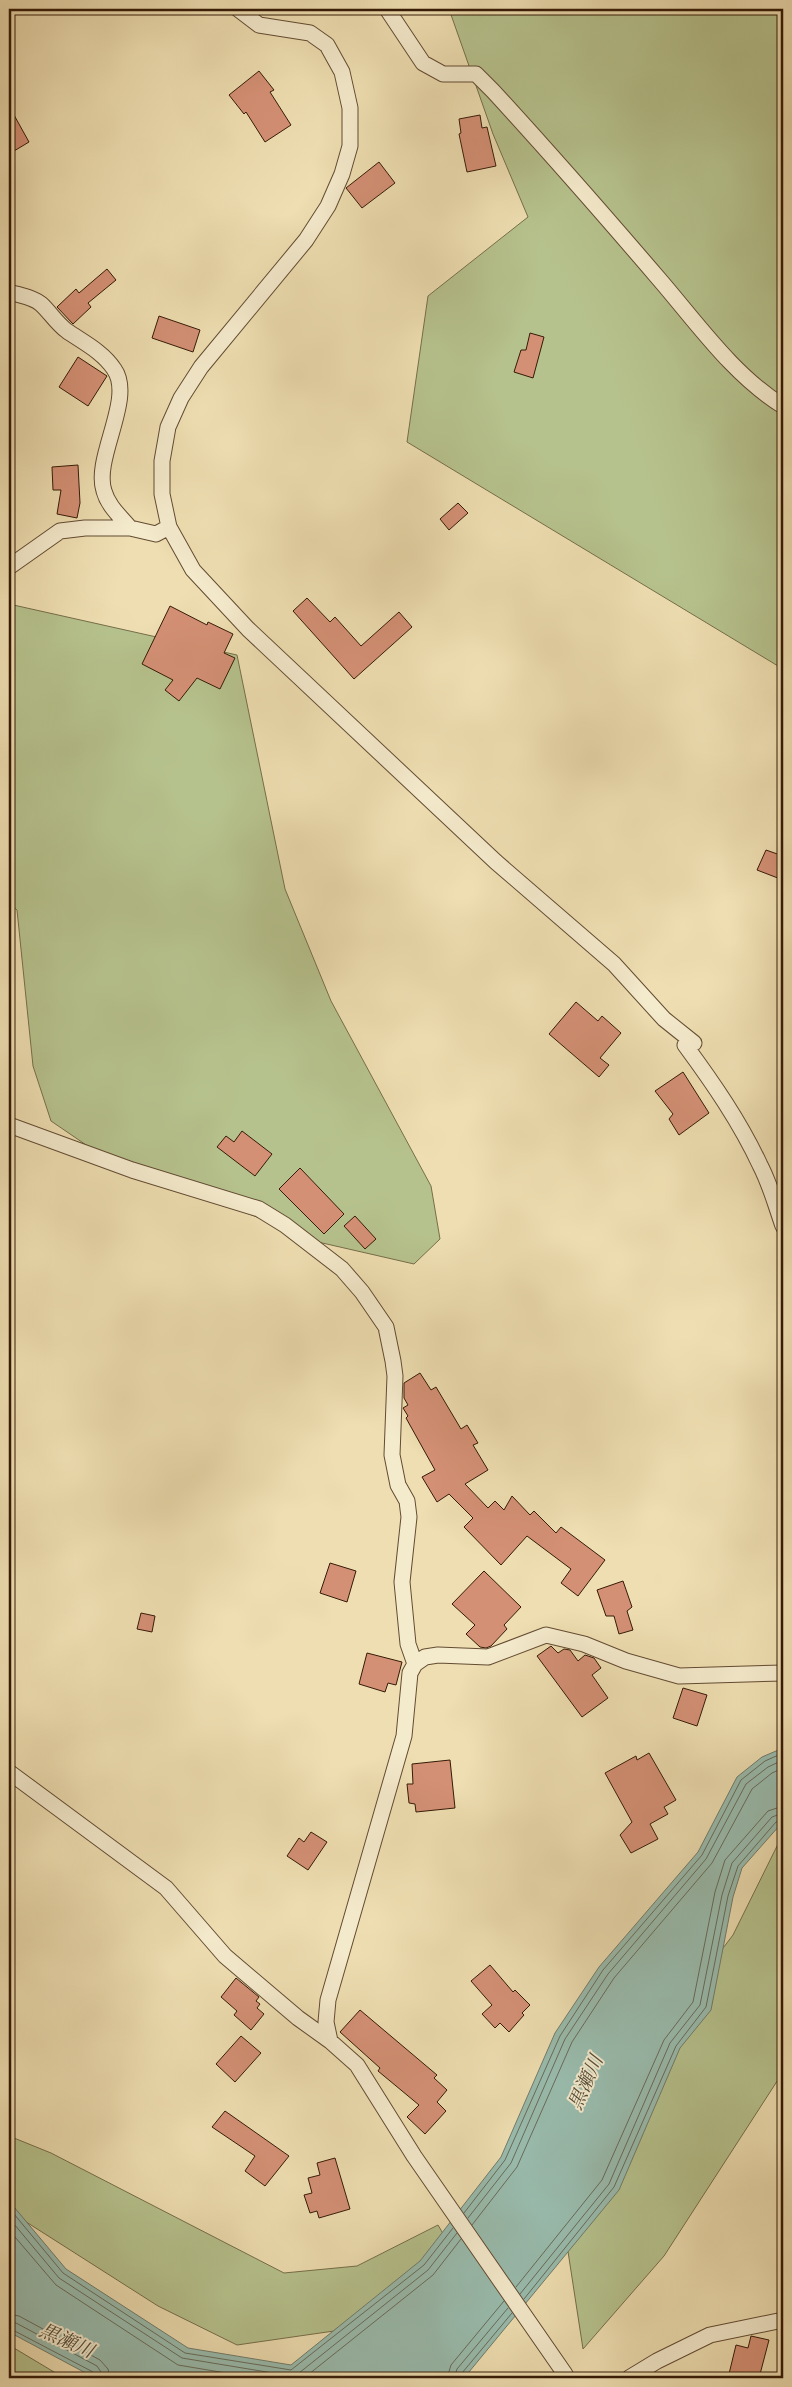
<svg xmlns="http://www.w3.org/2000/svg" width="792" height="2387" viewBox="0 0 792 2387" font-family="'EB Garamond','Noto Serif JP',serif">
<rect width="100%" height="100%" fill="#eedeb1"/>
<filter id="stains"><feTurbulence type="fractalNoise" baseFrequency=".004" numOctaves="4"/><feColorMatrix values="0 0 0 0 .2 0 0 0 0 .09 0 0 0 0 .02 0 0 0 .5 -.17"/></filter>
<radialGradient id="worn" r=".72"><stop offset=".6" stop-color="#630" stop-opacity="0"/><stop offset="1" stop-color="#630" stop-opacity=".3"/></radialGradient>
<path fill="#b6c28d" stroke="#766e4a" d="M449 9H783V669L407 442 428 296 528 217 493 134Z
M9 604 237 655 285 889 331 1001 431 1186 440 1239 414 1264 318 1242 95 1151 51 1121 33 1066 17 910 9 903Z
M783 1834V2072L664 2256 583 2349 567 2245 664 2025 733 1935Z
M9 2136 51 2153 284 2273 357 2266 438 2225 455 2254 334 2331 237 2345 158 2306 9 2211Z
M9 2345 64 2378H9Z"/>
<path fill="#99bcae" stroke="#717b6b" d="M783 1748V1824L780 1825 742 1868 733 1897 711 2010 680 2048 619 2190 464 2378H95L9 2332V2201L66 2269 188 2348 291 2365 420 2261 501 2157 555 2033 599 1967 698 1852 737 1777 762 1757Z"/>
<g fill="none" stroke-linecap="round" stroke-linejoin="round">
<path stroke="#676b5a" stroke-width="1" d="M9 2208 63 2273 185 2353 291 2370 424 2265 453 2228
M464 2213 505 2160 560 2036 603 1970 702 1855 741 1780 765 1761 783 1753
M9 2218 59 2278 182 2358 291 2376 299 2373 428 2270 457 2233
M468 2218 511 2163 565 2039 608 1974 706 1859 746 1784 768 1767 783 1760
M472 2225 517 2167 572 2042 614 1978 712 1863 752 1789 772 1773 783 1768
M9 2230 56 2285 178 2365 256 2378
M516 2287 602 2180 664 2040 693 2002 715 1892 725 1860 768 1811 783 1806
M520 2294 609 2184 670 2043 700 2005 722 1895 732 1863 772 1817 783 1813
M524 2299 614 2187 676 2046 706 2007 728 1896 738 1866 776 1822 783 1820
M9 2314 19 2316 100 2360 108 2369 110 2378
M9 2321 16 2323 97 2366 101 2372 102 2378
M9 2328 93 2372 96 2378
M304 2378 433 2275 461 2239
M447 2378 451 2365 504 2301
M454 2378 457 2369 508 2308
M460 2378 462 2373 512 2313"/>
</g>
<path fill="#d49075" stroke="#351a07" d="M259 71 274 90 270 92 291 125 265 142 246 112 244 114 229 95Z
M9 106 29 142 9 154Z
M480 115 482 128 487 127 496 166 467 172 459 134 461 133 459 119Z
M379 162 395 183 362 208 346 188Z
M107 269 116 280 88 303 91 307 73 324 57 307 76 289 79 293Z
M159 316 200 330 193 352 152 338Z
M530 333 544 337 533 378 514 372 521 350H526Z
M78 357 107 376 88 406 59 387Z
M78 465 80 503 77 518 57 514 61 490H53L52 467Z
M458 503 468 513 449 530 440 519Z
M307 598 330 622 335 617 361 646 399 612 412 627 354 679 293 611Z
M170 606 207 625 208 622 233 634 224 653 235 658 220 689 197 678 179 701 165 690 173 680 142 664Z
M766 850 783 856V880L757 870Z
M576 1002 598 1021 602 1016 621 1033 600 1058 609 1065 599 1077 549 1034Z
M683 1072 709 1113 679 1135 669 1119 673 1114 655 1091Z
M242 1131 272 1154 255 1176 217 1147 226 1136 234 1142Z
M300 1168 344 1214 324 1234 279 1189Z
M355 1216 376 1239 365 1249 344 1226Z
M420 1373 431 1390 436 1387 461 1429 467 1425 478 1443 473 1445 488 1470 465 1484 488 1508 495 1501 504 1510 512 1496 530 1515 534 1511 556 1533 561 1527 605 1560 578 1596 561 1583 571 1569 527 1536 501 1565 464 1527 473 1518 449 1494 437 1502 422 1477 435 1470 406 1418 408 1416 403 1408 408 1405 404 1398V1383Z
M330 1563 356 1571 347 1602 320 1593Z
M484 1571 521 1607 504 1625 507 1629 491 1646 486 1648 480 1647 466 1634 475 1625 452 1604Z
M623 1581 632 1607 627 1611 633 1630 619 1634 614 1616H606L597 1590Z
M141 1613 155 1616 152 1632 137 1629Z
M551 1646 558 1653 564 1649 570 1650 578 1661 585 1655 594 1658 601 1668 592 1675 608 1698 582 1717 537 1656Z
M367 1653 402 1662 396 1685 388 1683 385 1692 359 1684Z
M683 1688 707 1695 697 1726 673 1718Z
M649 1753 676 1800 664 1807 668 1814 650 1824 658 1839 631 1853 620 1835 632 1822 605 1773 636 1756 637 1760Z
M450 1760 455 1808 416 1812 415 1804 409 1803 407 1784H413L412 1764Z
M311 1832 327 1842 308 1870 287 1856 299 1838 304 1842Z
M490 1965 513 1992 515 1990 530 2005 522 2013 524 2015 509 2032 500 2023 495 2028 482 2014 492 2005 471 1981Z
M236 1978 259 1997 256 2001 260 2004 257 2008 264 2014 251 2030 234 2015 237 2011 221 1997Z
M360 2010 437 2075 434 2078 447 2090 437 2102 446 2111 425 2134 407 2117 419 2105 378 2071 380 2068 340 2032Z
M241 2036 261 2053 235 2082 216 2064Z
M225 2111 289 2156 265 2186 245 2171 255 2156 212 2127Z
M335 2158 350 2209 319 2218 317 2211 310 2213 304 2195 312 2193 308 2178 320 2175 317 2163Z
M751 2336 769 2340 759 2378H728L736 2345 748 2348Z"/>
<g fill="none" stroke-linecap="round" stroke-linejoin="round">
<g stroke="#634b32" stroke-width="17">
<path id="street" d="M238 9 259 25 310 33 327 45 342 72 350 108V146L342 174 328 206 306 240 201 367 181 398 168 427 162 461V494L169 527 193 570 248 629 496 862 614 964 664 1019 694 1043 685 1045C713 1083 740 1122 760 1165 770 1184 776 1206 783 1226
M387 9 423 63 443 74H476L493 91C550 153 605 216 659 279 697 323 734 376 783 406
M9 292C18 295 33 297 41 304 50 312 56 323 67 331 83 342 103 352 114 369 135 398 93 458 104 491 108 506 121 517 130 528
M9 567 60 531 85 528H130L156 534 169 527
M9 1125 132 1170 259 1209 285 1225 342 1269 362 1292 386 1327 393 1361 395 1376 392 1455 398 1485 407 1501 409 1517 402 1582 408 1644 415 1664
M9 1772 166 1888 225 1956 298 2018 330 2041 357 2065 414 2156 565 2374 564 2378
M330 2041 326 2022 328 2000 404 1736 410 1673 415 1664 425 1657 438 1655 488 1657 546 1635 584 1644 626 1661 679 1676 783 1673
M629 2378 657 2361 710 2335 783 2320"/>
</g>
<use href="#street" stroke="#f4eacc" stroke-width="15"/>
</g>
<g text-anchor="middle" stroke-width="4" stroke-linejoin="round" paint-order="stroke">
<g font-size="19" font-style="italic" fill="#534b39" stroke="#f4eacc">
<text transform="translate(585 2082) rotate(-66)" y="7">黒瀬川</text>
<text transform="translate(67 2340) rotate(24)" y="7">黒瀬川</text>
</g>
</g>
<rect width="792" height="2387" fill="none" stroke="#eedeb1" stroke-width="30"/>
<rect x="10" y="10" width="772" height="2367" fill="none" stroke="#351a07" stroke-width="2.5"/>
<rect x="15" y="15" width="762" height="2357" fill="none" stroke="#351a07"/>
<rect width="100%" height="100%" filter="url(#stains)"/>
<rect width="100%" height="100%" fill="url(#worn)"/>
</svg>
